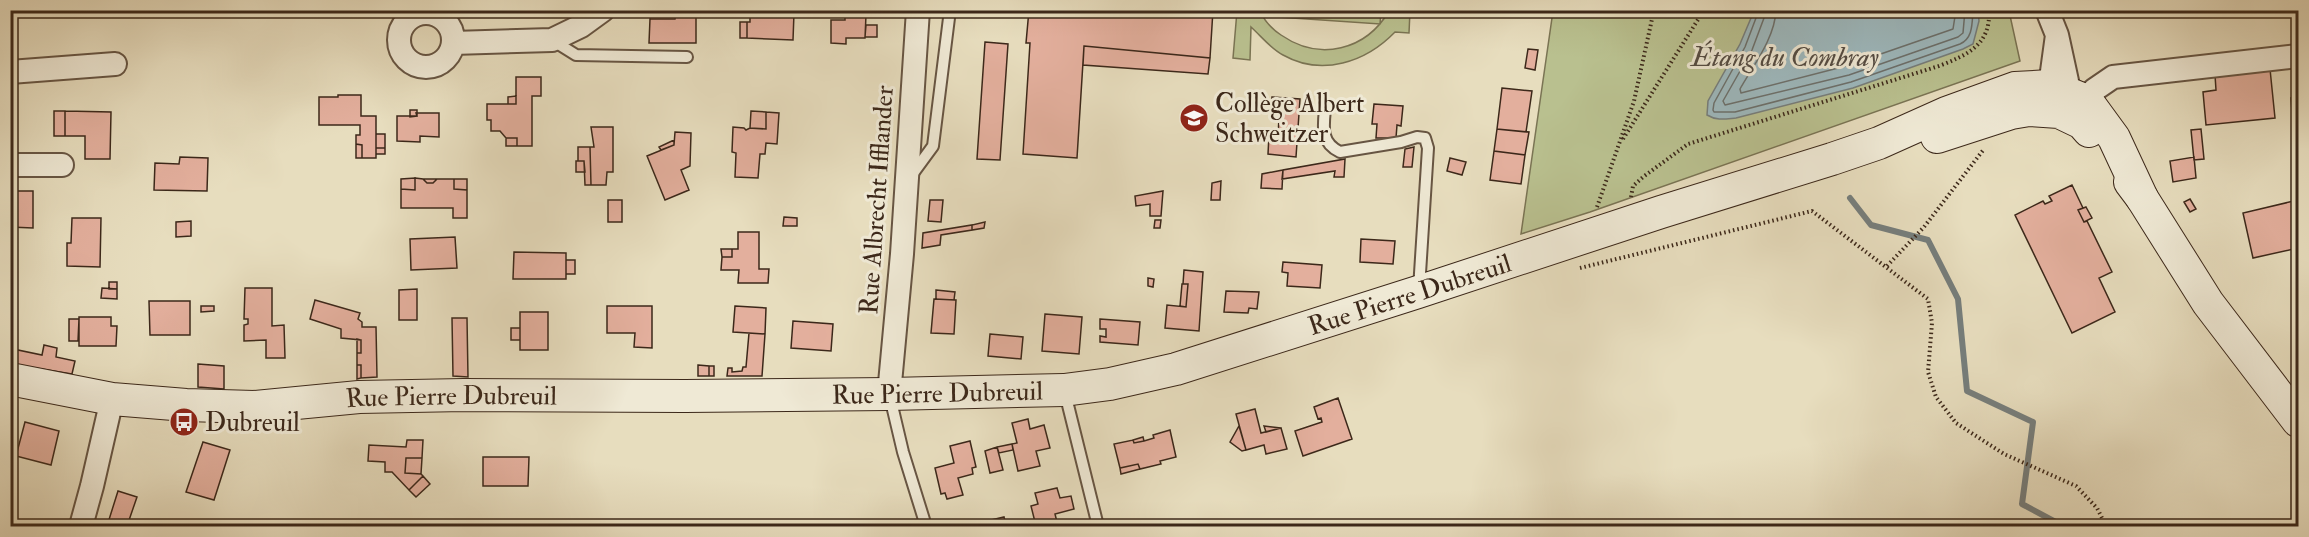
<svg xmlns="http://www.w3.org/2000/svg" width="2309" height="537" viewBox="0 0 2309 537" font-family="'IM FELL Double Pica',serif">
<rect width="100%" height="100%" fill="#e7ddbe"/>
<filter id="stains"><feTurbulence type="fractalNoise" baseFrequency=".00333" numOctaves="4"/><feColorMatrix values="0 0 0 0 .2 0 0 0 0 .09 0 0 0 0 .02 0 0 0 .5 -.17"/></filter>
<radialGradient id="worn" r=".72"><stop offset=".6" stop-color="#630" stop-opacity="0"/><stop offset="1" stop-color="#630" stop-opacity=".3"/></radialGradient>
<path fill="#b9c08f" stroke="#7a7454" stroke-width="1.5" d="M1265 10H1381V11L1380 24 1264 16Z
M1237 11H1260C1264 20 1272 29 1281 35 1320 62 1366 50 1389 11H1410L1409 33 1395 32C1366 62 1322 77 1283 55 1270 48 1262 37 1251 27L1250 60 1233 58Z
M1553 11H2009L2020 61 1590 212 1521 234Z"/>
<path fill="#9db8bd" stroke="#767e7c" stroke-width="1.5" d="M1754 11 1978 10 1979 21 1973 44 1963 49 1853 88 1736 118C1725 119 1717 121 1707 115L1708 101 1740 44Z"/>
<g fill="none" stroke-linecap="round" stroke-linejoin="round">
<path stroke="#6c706c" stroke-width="1.5" d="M1759 10 1745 47 1714 103 1713 110 1714 112H1735L1851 82 1960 44C1973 38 1972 24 1973 10
M1767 10 1752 50 1723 101 1725 105 1849 75 1958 37 1963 33 1965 10
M1776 10C1775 38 1753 66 1740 89L1741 93 1846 66 1953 29 1956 10"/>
<path stroke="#767e7c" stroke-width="6" d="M1850 198 1871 225 1928 240 1958 299 1967 391 2033 422 2022 504 2063 526"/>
</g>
<path fill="#e3af9d" stroke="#3c281a" stroke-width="1.5" d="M1029 10H1097L1123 14V10H1213L1210 58 1084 46 1077 158 1023 154 1030 43H1026Z
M650 12H676L675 19H650Z
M676 12 696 13V43H649L650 19H675Z
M771 13H794L793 40 747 38V22H750V15L771 17Z
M845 15H866L865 38H846V44L831 43V20H845Z
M740 22H747V38H740Z
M866 25H877V37H865Z
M985 42 1008 44 1000 160 977 159Z
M1084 46 1210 58 1208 74 1083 65Z
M1528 49 1538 50 1535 70 1525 68Z
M2270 69 2275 118 2206 125 2203 92 2216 90 2215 75Z
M516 77H541V96H532V146H517V138H506L500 131H491V120H487V104H516Z
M1502 88 1532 91 1526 132 1497 129Z
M338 95H361V116H376V158H362V145L356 144V135H360V125H319V97H338Z
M516 96V104H508V97Z
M1272 97 1300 99 1296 157 1268 154 1269 135H1278L1279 118 1270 117Z
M2298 97V138H2294L2291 98Z
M1374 104 1403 106 1401 126 1397 125 1396 138H1376L1377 124H1372Z
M410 110H417V116L410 117Z
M54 111H65V136H54Z
M65 111 111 112 110 159H85V136H65Z
M751 111 766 112V129L750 128Z
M766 112 779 113 777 144 766 143 765 154H760L758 178 735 177 736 153 732 152 733 127 744 128 746 130 750 128 766 129Z
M416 113H439V137L420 136V142L397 141V116H417Z
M591 127H613V172H607L606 185H591L590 147H594Z
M1497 129 1529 132 1525 155 1494 151Z
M2201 129 2204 159 2194 160 2191 130Z
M675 132 691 133 690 166 681 170 689 190 665 200 647 156 674 145Z
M376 134H385V148H376Z
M506 138H517V146H506Z
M674 140V145L661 150 659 147Z
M356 144 362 145V158H356Z
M578 147H590L591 185H585L584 161H578Z
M1414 147 1412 167H1403L1405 149Z
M376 148H385V154H376Z
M1494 151 1525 155 1521 184 1490 180Z
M180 157 208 158 207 191 154 190 155 163 179 164Z
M2194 157 2196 178 2173 182 2170 161Z
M1450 158 1466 162 1462 175 1447 171Z
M1345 159 1344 177H1334L1335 171 1282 179 1283 170Z
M576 161H584L585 172H576Z
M1283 170 1282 189 1261 188 1262 174Z
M415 178 423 179 427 183H433L437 179H454V189L467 190V218H453V208H401V189L415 190Z
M415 178V190L401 189V179Z
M423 179H437L433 183H427Z
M454 179H467V190L454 189Z
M1221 181 1220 200H1211L1212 183Z
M2072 185 2083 208 2078 210 2084 222 2087 221 2112 272 2099 278 2115 312 2072 333 2015 215 2043 201 2045 204 2052 201 2049 196Z
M10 191H33V228L10 227Z
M1163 191 1161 216H1150V204L1136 206 1135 196Z
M2190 199 2196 209 2190 212 2184 202Z
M608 200H622V222H608Z
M930 200H943L941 222 928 221Z
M2298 200V248L2253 258 2243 213Z
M2086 207 2092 218 2084 222 2078 210Z
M784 217 797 218V226H783Z
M72 218H101L100 267 67 266V243H71Z
M1155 220H1161L1160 228H1154Z
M191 221V236L176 237V222Z
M985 222 984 228 972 230V225Z
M972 225V230L941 235 940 245 922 248 923 233Z
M738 232H759V269H769L768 283H738L739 270H721L722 257H732V249H738Z
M455 237 457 268 411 270 410 239Z
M1361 239 1395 241 1393 264 1360 262Z
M721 249H732V257H722Z
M514 252 566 253V279H513Z
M566 260H575V274H566Z
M1283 262 1322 265 1320 288 1287 286 1288 273 1282 272Z
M1184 270 1203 272 1199 331 1165 328 1167 305 1186 307 1188 284H1183Z
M1148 278 1154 279 1153 287 1148 286Z
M109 282H117V289H109Z
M1182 284H1188L1186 307 1180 306Z
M102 288 117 289V299L101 298Z
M245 288H272V326L284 325 285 358H266V340L244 341V325L248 324V319H244Z
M417 289V320H399V290Z
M936 290 955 292 954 300 936 299Z
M1226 291 1259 292 1257 309 1249 308 1248 313 1224 312Z
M934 299 956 300 954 334 931 333Z
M315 300 360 313 358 319 362 322V327H376L377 377 361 378V365H357V353H361V340L341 338V329L310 319Z
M149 301H190V335H150Z
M201 306H214V311L201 312Z
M607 306H652V348L634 347 635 333H607Z
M735 306 766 308 765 334 733 332Z
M520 312H548V350H520Z
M1045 314 1082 317 1079 354 1042 351Z
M79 317H111V326H117L116 346H79Z
M452 318H467L468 377 453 376Z
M69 319H79L78 341H69Z
M1100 319 1140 322 1138 345 1100 342V336L1106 337V329H1100Z
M793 321 833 324 831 351 791 348Z
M511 328H520V340H511Z
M749 333 765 334 762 376H727L728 368H732V372L742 371 743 367H746Z
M990 334 1023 337 1021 359 988 356Z
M357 339 361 340V353H357Z
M44 345 57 348 56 357 75 361 72 374 11 364 13 349 42 355Z
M198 364 224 366V389L198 387Z
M357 365H361V378L357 379Z
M698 365 709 366V376H698Z
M709 366H714V376H709Z
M1338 398 1352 439 1303 456 1295 431 1322 422 1321 418 1318 419 1314 407Z
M1255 409 1261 433 1281 428 1287 449 1266 454 1264 445 1246 450 1236 414Z
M1028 419 1030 429 1044 425 1050 448 1036 451 1040 466 1018 471 1012 444 1017 443 1012 423Z
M25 422 59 431 51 465 16 456Z
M1239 426 1246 450 1242 451 1230 442Z
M1264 426 1281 428 1266 432Z
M1170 430 1176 457 1160 461 1161 464 1140 469 1138 464 1120 468 1114 444 1133 440 1134 443 1144 441 1154 438 1153 435Z
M1143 437 1144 441 1134 443 1133 440Z
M407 440H423L422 458H406L405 473 421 474 423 476 409 490 392 472H385V462L368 461 369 445 406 447Z
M970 441 976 467 972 468 973 474 958 478 963 495 947 499 945 493 941 494 935 468 954 463 950 446Z
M203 442 230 450 214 500 186 492Z
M1012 444 1013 450 999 453 997 447Z
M997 447 1003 470 990 473 985 451Z
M483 457H529L528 486H483Z
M406 458H422L421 474 405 473Z
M1138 464 1140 469 1121 474 1120 468Z
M423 476 430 484 416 497 409 490Z
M1057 488 1060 498 1071 496 1074 509 1055 514 1058 526 1072 522 1073 526H1036L1031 506 1038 504 1035 493Z
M118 491 137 497 127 526H107Z
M1004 517 1006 526H966Z
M2298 517V526H2282L2281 525Z"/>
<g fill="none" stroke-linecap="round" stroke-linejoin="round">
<g stroke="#675543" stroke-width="14">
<path id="lane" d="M552 40 576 55 687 57
M1325 109C1323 128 1321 143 1340 152L1401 142 1417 137 1425 138 1428 148 1419 289
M911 176 933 146 950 10
M1065 393 1098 526
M890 397 903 452 926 526"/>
</g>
<g stroke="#675543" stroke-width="26">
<path id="street" d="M2047 10 2057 35
M399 40a27 27 0 1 1 54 0a27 27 0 1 1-54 0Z
M453 43 552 40 581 26 603 10
M10 72 115 64
M2050 86 2057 35 2067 81 2066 93
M2087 101 2094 90 2113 77 2298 56
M10 165H62
M889 394 902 254 918 10
M81 526 92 486 112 399"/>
</g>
<g stroke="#3c281a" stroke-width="34">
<g id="secondary">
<path d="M1937 137 2011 113 2029 110 2059 112 2082 123 2089 131"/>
<path d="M2130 182 2142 198 2208 303 2298 421"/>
<path id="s1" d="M10 379 112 399 186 405 254 407 359 397 464 395 685 396 889 394 1064 390 1110 384 1176 369 1418 292 1661 212 1832 159 1879 143 1946 113 2015 88 2050 86 2087 101 2114 138 2142 198"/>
</g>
</g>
<path stroke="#3c281a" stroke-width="4" stroke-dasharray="1.5 3" stroke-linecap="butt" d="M1623 139 1704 10
M1631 197 1633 186 1643 177 1688 144 1939 66C1967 55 1991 45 1989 10
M1597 207 1634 101 1654 10
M1887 266 1924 227 1984 149
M1580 268 1812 211 1928 299 1932 323 1928 372 1936 397 1956 423 2004 454 2076 486 2097 508 2106 526"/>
<use href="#lane" stroke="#efe9d5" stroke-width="10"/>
<use href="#street" stroke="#efe9d5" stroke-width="22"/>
<use href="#secondary" stroke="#efe9d5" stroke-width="32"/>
</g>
<defs>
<g id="university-disc" transform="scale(1.5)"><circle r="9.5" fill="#8f2418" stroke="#efe9d5"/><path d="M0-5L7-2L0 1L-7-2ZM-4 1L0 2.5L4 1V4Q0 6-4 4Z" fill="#fff"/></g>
<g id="bus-disc" transform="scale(1.5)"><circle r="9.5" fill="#8f2418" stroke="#efe9d5"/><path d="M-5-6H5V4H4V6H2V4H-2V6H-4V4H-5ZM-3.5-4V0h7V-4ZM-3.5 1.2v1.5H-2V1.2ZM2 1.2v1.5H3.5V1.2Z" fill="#fff"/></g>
</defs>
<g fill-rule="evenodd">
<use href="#university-disc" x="1194" y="118"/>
<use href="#bus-disc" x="184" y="422"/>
</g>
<g text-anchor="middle" stroke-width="6" stroke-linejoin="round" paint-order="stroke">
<g font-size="26" fill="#3c281a" stroke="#efe9d5" text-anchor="start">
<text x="1215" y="112">Collège Albert<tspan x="1215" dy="30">Schweitzer</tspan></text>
<text x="205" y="431">Dubreuil</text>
</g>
<g font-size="26" fill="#3c281a" stroke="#efe9d5">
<text transform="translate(876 200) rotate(-86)" y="9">Rue Albrecht Ifflander</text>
<text dy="9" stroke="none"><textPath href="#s1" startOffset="1416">Rue Pierre Dubreuil</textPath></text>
<text dy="9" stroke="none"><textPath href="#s1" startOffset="930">Rue Pierre Dubreuil</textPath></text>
<text dy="9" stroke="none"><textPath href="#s1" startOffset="444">Rue Pierre Dubreuil</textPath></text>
</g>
<g font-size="27" font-style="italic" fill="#544c43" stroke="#efe9d5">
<text x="1785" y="66">Étang du Combray</text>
</g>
</g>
<rect width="2309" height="537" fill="none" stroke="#e7ddbe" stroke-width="36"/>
<rect x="12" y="12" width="2285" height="513" fill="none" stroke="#3c281a" stroke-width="3"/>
<rect x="18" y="18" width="2273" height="501" fill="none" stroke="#3c281a" stroke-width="1.5"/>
<rect width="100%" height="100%" filter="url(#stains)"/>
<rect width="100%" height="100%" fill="url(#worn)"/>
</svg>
